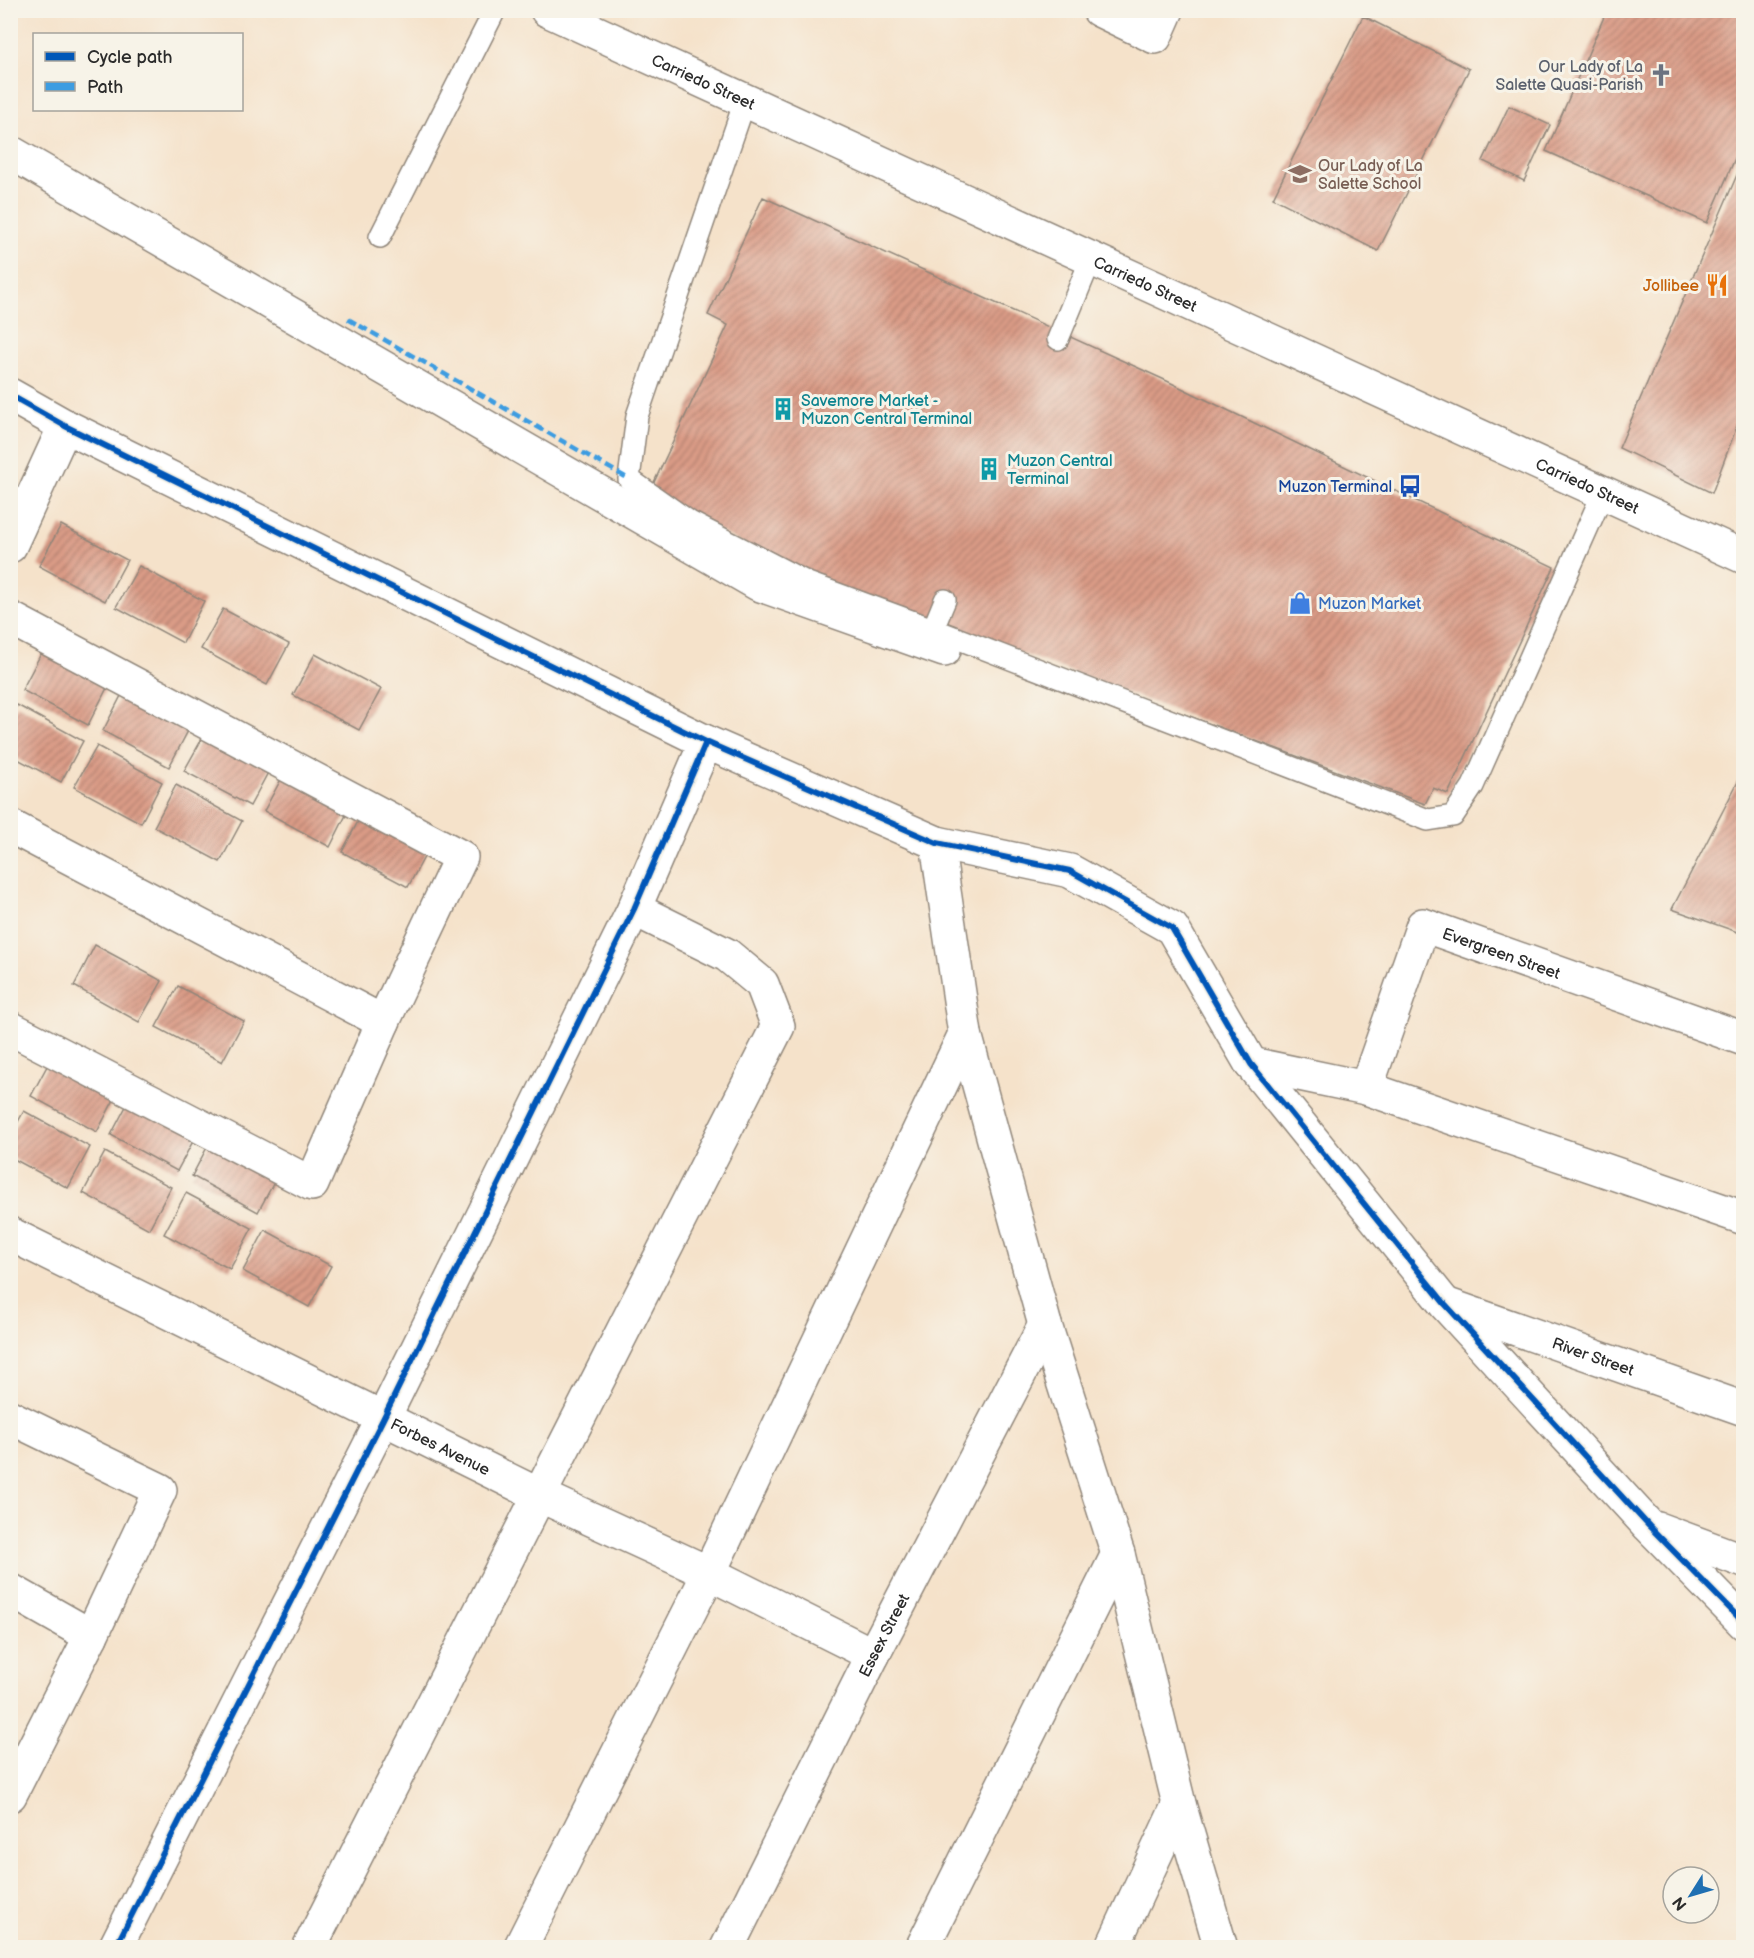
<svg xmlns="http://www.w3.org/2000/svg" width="1754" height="1958" viewBox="0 0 1754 1958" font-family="'Balsamiq Sans',sans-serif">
<defs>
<pattern id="building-hatch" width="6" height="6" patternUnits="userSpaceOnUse" patternTransform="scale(1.5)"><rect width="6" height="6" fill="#da9b86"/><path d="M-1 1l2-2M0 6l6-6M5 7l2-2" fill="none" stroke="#b17f6e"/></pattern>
</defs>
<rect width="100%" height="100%" fill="#f7f3e8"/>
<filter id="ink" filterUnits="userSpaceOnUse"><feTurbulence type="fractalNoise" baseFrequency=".0167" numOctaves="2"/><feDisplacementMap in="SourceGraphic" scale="12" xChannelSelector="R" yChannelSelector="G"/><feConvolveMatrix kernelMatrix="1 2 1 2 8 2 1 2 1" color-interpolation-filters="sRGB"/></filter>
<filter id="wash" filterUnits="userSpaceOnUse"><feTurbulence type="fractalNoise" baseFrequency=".008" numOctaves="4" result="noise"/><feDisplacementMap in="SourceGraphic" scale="24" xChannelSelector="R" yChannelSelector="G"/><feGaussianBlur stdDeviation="1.35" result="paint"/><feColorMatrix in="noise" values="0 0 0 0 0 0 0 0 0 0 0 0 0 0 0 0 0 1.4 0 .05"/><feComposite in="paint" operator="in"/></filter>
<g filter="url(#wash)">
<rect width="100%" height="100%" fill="#f5e2ca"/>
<g id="blocks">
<path fill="url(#building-hatch)" d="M1607 10H1743V140L1707 223 1546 151Z
M1363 16 1469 69 1378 251 1273 198Z
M1509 106 1550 125 1524 181 1483 161Z
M1743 161V410L1712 493 1619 448Z
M763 197 1167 381 1554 567 1448 794 1433 788 1425 804 1037 659 804 577 649 493 728 325 708 315Z
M61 525 127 560 105 601 39 566Z
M139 566 204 601 183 643 116 607Z
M223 609 289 644 267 685 201 649Z
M44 648 109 684 88 725 22 690Z
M315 654 381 689 359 730 293 695Z
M124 690 191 725 169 767 103 731Z
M17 705 83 741 61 782 10 755V718Z
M207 730 272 765 250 806 184 771Z
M97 746 162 782 141 823 74 787Z
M286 770 351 805 330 847 264 811Z
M1743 772V934L1672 909Z
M176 785 242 821 220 862 154 827Z
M364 810 430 846 408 887 342 852Z
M95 945 162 981 139 1022 74 986Z
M178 986 244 1021 222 1062 156 1027Z
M53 1055 119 1090 97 1132 31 1096Z
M132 1095 199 1130 177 1171 111 1135Z
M24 1111 90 1147 68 1188 10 1157V1136Z
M213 1136 280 1171 258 1212 192 1176Z
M105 1152 171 1187 149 1229 83 1193Z
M186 1193 252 1228 230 1269 164 1234Z
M265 1230 331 1266 309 1307 243 1271Z"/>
</g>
</g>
<g filter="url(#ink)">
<use href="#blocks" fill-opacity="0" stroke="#90867a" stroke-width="1.5"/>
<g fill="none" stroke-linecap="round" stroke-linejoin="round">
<g stroke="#90867a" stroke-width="24">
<path id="service" d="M745 101 637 416 629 479 690 522 808 583 933 629 1428 820 1453 816 1473 786 1603 493
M380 237 495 10
M1058 339 1091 259
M933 629 945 600"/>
</g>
<g stroke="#90867a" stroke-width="36">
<g id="minor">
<path d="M1099 10 1155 37 1167 10"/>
<path d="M10 152 758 584 944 650"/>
<path d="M10 395 65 426 706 742 937 843 1070 871 1172 928 1251 1064 1445 1304 1649 1526 1744 1623"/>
<path d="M10 546 65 426"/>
<path d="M10 618 461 857 383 1022"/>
<path d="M10 826 383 1022 312 1184 10 1028"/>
<path d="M937 843 965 1034 1045 1325 1118 1554 1179 1804 1221 1948"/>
<path d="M1251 1064 1366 1088 1744 1218"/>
<path id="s1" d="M1366 1088 1423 925 1744 1039"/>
<path id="s2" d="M10 1234 539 1495 709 1573 873 1655"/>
<path id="s3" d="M1448 1305 1744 1409"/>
<path d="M10 1417 160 1490 91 1636 10 1795"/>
<path d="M1658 1529 1744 1561"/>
<path d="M10 1590 91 1636"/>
<path d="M115 1948 383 1419 634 909 706 742"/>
<path d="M309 1948 778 1026 762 984 727 955 634 909"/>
<path d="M520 1948 709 1573 965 1034"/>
<path id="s4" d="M727 1948 873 1655 1045 1325"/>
<path d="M922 1948 1118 1554"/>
<path d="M1112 1948 1179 1804"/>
</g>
</g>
<g stroke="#90867a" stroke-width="36">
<g id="secondary">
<path id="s5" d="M547 10 1744 557"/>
</g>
</g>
<use href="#service" stroke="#fff" stroke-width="21"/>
<use href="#minor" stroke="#fff" stroke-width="33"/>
<use href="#secondary" stroke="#fff" stroke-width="33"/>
<path stroke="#3d9ce1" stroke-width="4.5" stroke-dasharray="9 4.5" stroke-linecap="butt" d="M348 319 629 479"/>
<g stroke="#f7f3e8" stroke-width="10">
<path id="cycleway" d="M10 395 65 426 706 742 937 843 1070 871 1172 928 1251 1064 1445 1304 1649 1526 1744 1623
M115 1948 383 1419 634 909 706 742"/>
</g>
<use href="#cycleway" stroke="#0057b8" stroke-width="6"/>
</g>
</g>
<defs>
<g id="church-bare" transform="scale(1.8)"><path d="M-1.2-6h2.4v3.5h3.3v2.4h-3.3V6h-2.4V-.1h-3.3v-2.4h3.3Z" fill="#6b7280" stroke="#f7f3e8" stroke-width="2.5" paint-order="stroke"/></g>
<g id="school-bare" transform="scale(1.8)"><path d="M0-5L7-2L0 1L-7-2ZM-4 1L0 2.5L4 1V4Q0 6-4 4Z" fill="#8d6e63" stroke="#f7f3e8" stroke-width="2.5" paint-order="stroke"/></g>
<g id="restaurant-bare" transform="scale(1.8)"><path d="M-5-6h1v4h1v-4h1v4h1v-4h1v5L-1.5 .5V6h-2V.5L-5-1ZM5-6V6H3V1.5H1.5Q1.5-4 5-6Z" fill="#e8710a" stroke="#f7f3e8" stroke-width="2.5" paint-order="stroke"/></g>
<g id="building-bare" transform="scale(1.8)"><path d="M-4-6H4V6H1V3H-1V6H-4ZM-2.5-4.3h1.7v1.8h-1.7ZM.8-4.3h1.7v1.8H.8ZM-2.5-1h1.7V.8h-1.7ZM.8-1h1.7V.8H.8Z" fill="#0f9aa8" stroke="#f7f3e8" stroke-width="2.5" paint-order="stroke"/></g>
<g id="bus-bare" transform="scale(1.8)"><path d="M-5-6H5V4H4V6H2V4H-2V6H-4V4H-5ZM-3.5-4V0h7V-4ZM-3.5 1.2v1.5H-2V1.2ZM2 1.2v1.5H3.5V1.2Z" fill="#1a4fb4" stroke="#f7f3e8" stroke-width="2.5" paint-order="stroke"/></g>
<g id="shop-bare" transform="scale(1.8)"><path d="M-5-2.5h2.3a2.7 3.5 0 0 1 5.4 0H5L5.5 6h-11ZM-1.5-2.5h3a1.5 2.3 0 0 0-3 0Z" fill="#3f7fe0" stroke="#f7f3e8" stroke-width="2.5" paint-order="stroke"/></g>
</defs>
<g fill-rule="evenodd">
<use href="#church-bare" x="1661" y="75"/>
<use href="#school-bare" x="1300" y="174"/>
<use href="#restaurant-bare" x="1717" y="285"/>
<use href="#building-bare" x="783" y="409"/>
<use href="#building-bare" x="989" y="469"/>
<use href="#bus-bare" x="1410" y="486"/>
<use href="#shop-bare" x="1300" y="603"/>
</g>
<g text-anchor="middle" stroke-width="6" stroke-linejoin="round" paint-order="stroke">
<g font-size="16" fill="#5b616d" stroke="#f7f3e8" text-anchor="end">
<text x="1643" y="72">Our Lady of La<tspan x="1643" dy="18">Salette Quasi-Parish</tspan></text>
</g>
<g font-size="16" fill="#2b2b2b" stroke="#f7f3e8">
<text dy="6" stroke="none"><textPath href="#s5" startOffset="172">Carriedo Street</textPath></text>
<text dy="6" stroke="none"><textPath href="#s5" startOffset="658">Carriedo Street</textPath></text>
<text dy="6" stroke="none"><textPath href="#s5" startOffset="1144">Carriedo Street</textPath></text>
<text dy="6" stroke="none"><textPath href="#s1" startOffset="256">Evergreen Street</textPath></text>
<text dy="6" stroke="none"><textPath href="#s3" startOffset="154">River Street</textPath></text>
<text dy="6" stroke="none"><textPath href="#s2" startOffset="480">Forbes Avenue</textPath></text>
<text dy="6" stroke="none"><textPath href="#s4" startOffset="350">Essex Street</textPath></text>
</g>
<g font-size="16" fill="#785e54" stroke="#f7f3e8" text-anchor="start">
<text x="1318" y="171">Our Lady of La<tspan x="1318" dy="18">Salette School</tspan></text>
</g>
<g font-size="16" fill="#c56008" stroke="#f7f3e8" text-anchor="end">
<text x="1699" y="291">Jollibee</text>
</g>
<g font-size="16" fill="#0d838f" stroke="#f7f3e8" text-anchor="start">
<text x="801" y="406">Savemore Market -<tspan x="801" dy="18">Muzon Central Terminal</tspan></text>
<text x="1007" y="466">Muzon Central<tspan x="1007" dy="18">Terminal</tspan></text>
</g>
<g font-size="16" fill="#164399" stroke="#f7f3e8" text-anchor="end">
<text x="1392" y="492">Muzon Terminal</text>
</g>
<g font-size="16" fill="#366cbe" stroke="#f7f3e8" text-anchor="start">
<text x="1318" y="609">Muzon Market</text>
</g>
</g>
<rect width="1754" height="1958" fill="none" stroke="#f7f3e8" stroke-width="36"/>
<rect x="33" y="33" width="210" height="78" fill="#f7f3e8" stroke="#a5a39c" stroke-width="1.5"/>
<rect x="45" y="52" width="30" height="9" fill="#0057b8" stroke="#a5a39c" stroke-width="1.5"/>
<text x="87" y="63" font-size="18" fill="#2b2b2b">Cycle path</text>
<rect x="45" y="82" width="30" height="9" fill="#3d9ce1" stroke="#a5a39c" stroke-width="1.5"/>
<text x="87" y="93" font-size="18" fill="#2b2b2b">Path</text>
<g transform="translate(1691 1895) rotate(233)"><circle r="28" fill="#f7f3e8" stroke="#a5a39c" stroke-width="1.5"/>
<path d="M0-4.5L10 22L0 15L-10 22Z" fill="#1f6fb2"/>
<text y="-9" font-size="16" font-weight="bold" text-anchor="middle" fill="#2b2b2b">N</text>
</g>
</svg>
